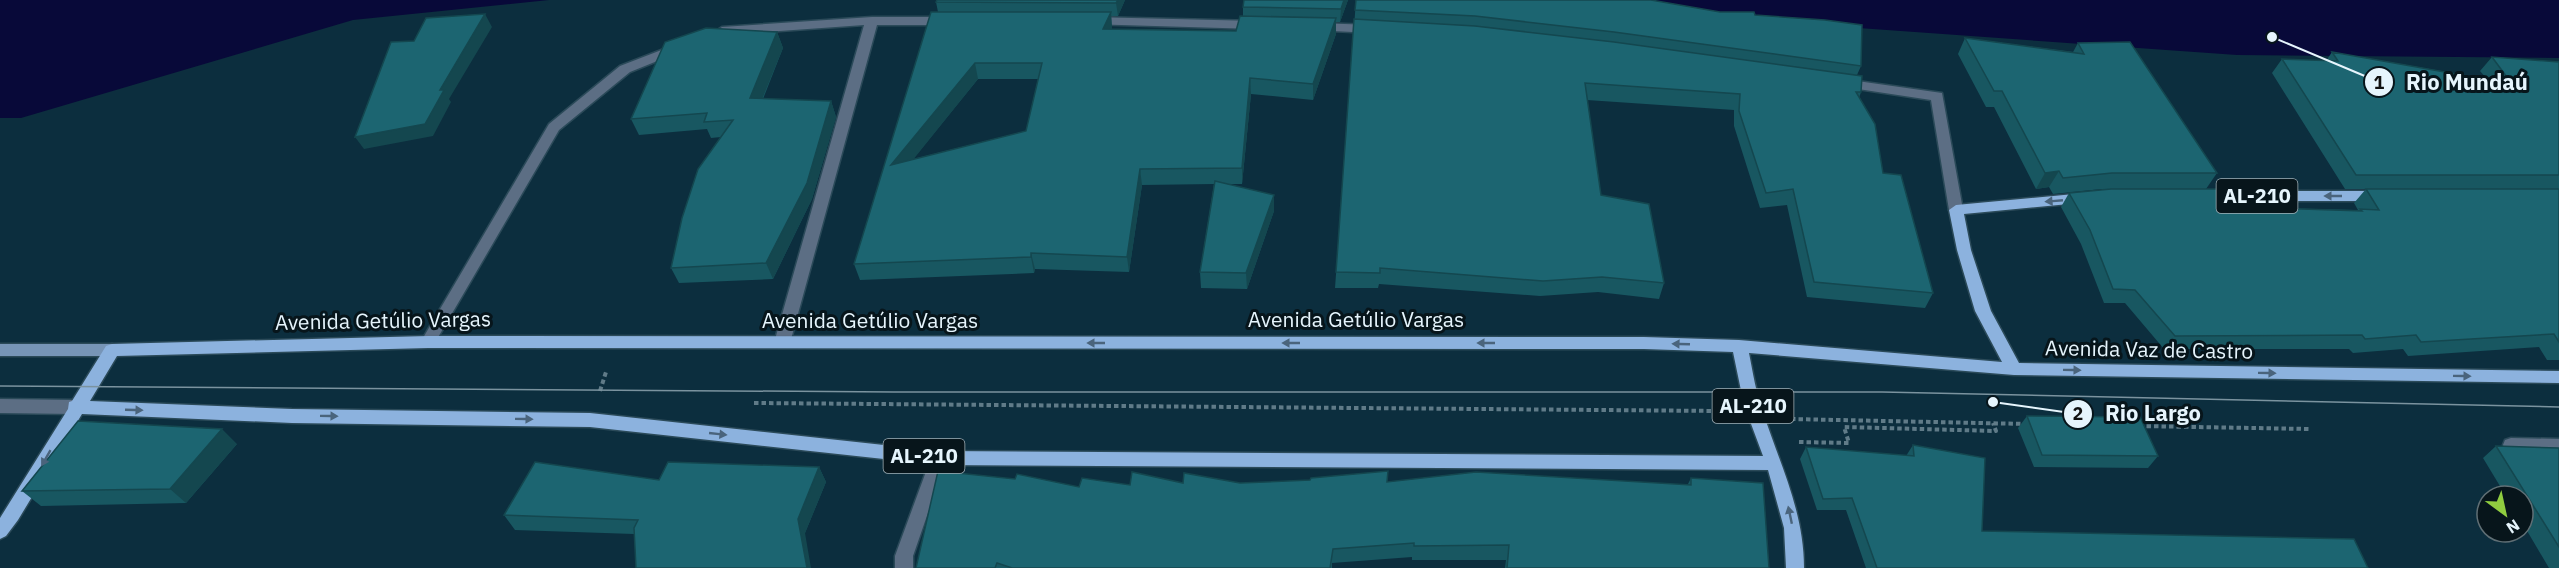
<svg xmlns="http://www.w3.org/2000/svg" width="2559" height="568" viewBox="0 0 2559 568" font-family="'IBM Plex Sans',sans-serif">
<rect width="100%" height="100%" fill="#0c2e3e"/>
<path fill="#080939" d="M0 0H549L353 20 21 118H0Z
M1567 0H2559V58L2237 55 1732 19Z"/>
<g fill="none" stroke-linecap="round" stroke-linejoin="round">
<g stroke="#2b4a59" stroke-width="3">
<path id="minor" d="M872 17H947L953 21 947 25H877L790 343 787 347H777L774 343 864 25 722 35 716 31 722 27Z
M1091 17 1256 21 1262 25 1256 29 1087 24 1085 21Z
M1316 23 1373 25 1379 29 1373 33 1312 30 1310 27Z
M677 44 683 48 682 51 630 72 559 130 433 346H423L420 342 423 338 549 124 620 66Z
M1843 79 1942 93 1963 210 1961 214H1951L1949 210 1931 100 1838 86 1836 83Z
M0 399 75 400 81 402 83 407 81 412 75 414 0 413Z
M2511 438 2559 439V453L2511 452 2505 450 2503 445 2505 440Z
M939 451 945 453 947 458 913 556V568H895V556L931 458 933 453Z"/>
</g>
<g stroke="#2b4a59" stroke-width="3">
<path id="secondary" d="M0 344H112L118 346 120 350 118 354 112 356H0Z"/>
</g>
<g stroke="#2b4a59" stroke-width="3">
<path id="primary" d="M2211 191H2379L2386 196 2379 201H2211L2204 196Z
M2085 193 2090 194 2092 198 2090 202 1964 214 1971 250 1991 311 2019 363 2559 371V383L2014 375 1749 353C1753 373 1756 393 1763 412 1780 465 1804 511 1804 568H1786L1784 528 1768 470 939 465 590 427 292 423 82 414 18 520 6 536 0 539V518L68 409 69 402 72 401 106 346 112 344 428 336 1644 337 1739 340 2002 362 1975 311 1957 250 1949 210 1956 205ZM428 348 1644 349 1733 352 1744 405 1763 456 939 451 590 413 292 409 90 401 117 356Z"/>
</g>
<path stroke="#607b88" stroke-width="4" stroke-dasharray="4.5 3" stroke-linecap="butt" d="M600 391 606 372
M754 403 1721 411
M1791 419 2027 424
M2139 426 2309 429
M1799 442 1849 443 1844 427 1996 431 1993 423"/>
<use href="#minor" fill="#5c6e84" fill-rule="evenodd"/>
<use href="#secondary" fill="#7795b7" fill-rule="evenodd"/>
<use href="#primary" fill="#8cb2de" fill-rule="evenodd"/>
<path stroke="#7b939f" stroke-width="1.5" d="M0 386 894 392H1882L2559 407"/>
</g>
<path fill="#185761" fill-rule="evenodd" d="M1125 0 1118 16H1111L1112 29 1236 31 1243 16V7L1244 0H1348L1340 22H1336V34L1313 100 1251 94 1242 184H1228L1274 211 1247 289 1201 288 1200 272 1214 184 1142 185 1129 272 1035 269 1034 273 860 280 854 264 938 12 936 2ZM978 79H1038L1026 131 913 159Z
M1356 0 1720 12 1755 15 1861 66 1857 75 1861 92 1859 98 1883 173 1933 293 1925 308 1807 297 1787 205 1760 208 1734 126V110L1587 100 1601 195 1664 283 1659 299 1598 292 1540 296 1379 284 1378 288H1335Z
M777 32 783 48 763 99 831 101 836 117 812 199 773 279 679 283 671 268 721 137 711 138 707 129 639 135 631 119Z
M1965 38 2073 52 2078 43 2217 173 2206 189H2102L2053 194 2049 187 2036 189 1994 107H1986L1958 54Z
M2332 52 2487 79 2480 71 2492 57 2559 62V360H2547L2539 347 2408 356 2403 349 2353 353 2349 349H2164L2125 303H2104L2081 244 2061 207 2069 193 2237 207 2358 210 2354 203 2366 189H2521H2345L2272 73 2282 59 2326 61Z
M2027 416 2158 456 2148 468 2034 467 2018 428Z
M237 444 186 503 41 506 22 491Z
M1913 445 1982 531 2368 568H1866L1846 510H1817L1800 459 1806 447 1906 456Z
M2496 446 2559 448V568H2549L2523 524V496H2506L2483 458Z
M819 467 826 482 805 533 634 534 515 530 504 515 659 480Z
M1691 478 1769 568H1505L1506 560H1412V557L1332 563V568H916L1079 487 1183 483 1688 484Z"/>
<path fill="#14474f" d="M1118 0H1125L1118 16 1116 3Z
M1344 0H1348L1340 22 1341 9Z
M1111 12 1112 28 1105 45 1103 29Z
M485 14 492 27 449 99 451 102 433 136 364 149 355 137 440 90Z
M1336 18V34L1313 100V84Z
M777 32 783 48 756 114 750 98Z
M975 63 978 79 896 181 891 165Z
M1250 78 1251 94 1242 184V168Z
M831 101 836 117 812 199 773 279 766 263Z
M1140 169 1142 185 1129 272 1127 257Z
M2059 171 2049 187 2036 189 2045 173Z
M1274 195V211L1247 289 1246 273Z
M1031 253 1035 269 1034 273 1031 257Z
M222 429 237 444 186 503 170 489Z
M819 467 826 482 805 533 811 568H807L798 519Z"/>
<path fill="#1c6571" stroke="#14474f" stroke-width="1.5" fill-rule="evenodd" d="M937 0H1118L1116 3 936 2Z
M1244 0H1344L1341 9 1243 7Z
M1356 0H1651L1720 12H1754L1755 15 1825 20 1862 25 1861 66 1614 32 1475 16 1355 10Z
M931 12H1111L1103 29 1236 31 1240 16 1336 18 1313 84 1250 78 1242 168 1140 169 1127 257 1031 253V257L854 264ZM975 63H1042L1026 131 891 165Z
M485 14 440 90H444L425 124 355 137 391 42 414 41 426 18Z
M1354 19 1475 26 1614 42 1862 76 1861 92H1856L1875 124 1883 173 1901 175 1933 293 1814 282 1793 189 1766 193 1739 111 1740 94 1585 83 1601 195 1649 204 1664 283 1602 277 1543 281 1380 268V273L1336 272Z
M706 28 777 32 750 98 831 101 807 183 766 263 671 268 682 218 698 169 733 120 704 122 707 113 631 119 665 42Z
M1965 38 2084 54 2078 43 2130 42 2217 173H2112L2063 178 2059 171 2045 173 2002 91H1994Z
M2332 52 2512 84 2492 57 2559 62V175H2356L2282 59 2338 61Z
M1215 181 1274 195 1246 273 1200 272Z
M2111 189H2225L2237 207 2362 211 2360 209 2379 210 2366 189H2559V342L2554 334 2421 342 2416 335 2365 339 2362 335 2175 336 2135 290 2113 289 2090 230 2069 193Z
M2027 416 2140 417 2158 456 2042 455Z
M78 421 222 429 170 489 22 491Z
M1913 445 1985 458 1982 531 2354 539 2368 568H1877L1852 498 1823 499 1806 447 1914 456Z
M2496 446 2559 448V547Z
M535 462 659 480 668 462 819 467 798 519 807 568H636L634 528 638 520 504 515Z
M938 471 1015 479 1017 474 1079 487 1082 478 1130 485 1132 472 1183 483 1184 473 1240 483 1310 480 1311 478 1388 471 1387 482 1476 472 1691 485V478L1763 483 1769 568H1507L1509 545 1414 546V543L1333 549 1330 568H1012L997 563 995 568H916Z"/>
<defs><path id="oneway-solid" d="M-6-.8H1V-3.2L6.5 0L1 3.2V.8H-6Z" transform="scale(1.5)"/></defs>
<g fill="#4a647c">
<use href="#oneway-solid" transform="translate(2333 196) rotate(180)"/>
<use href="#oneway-solid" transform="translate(2054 201) rotate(175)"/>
<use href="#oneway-solid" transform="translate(1096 343) rotate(180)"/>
<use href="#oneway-solid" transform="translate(1291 343) rotate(180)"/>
<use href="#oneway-solid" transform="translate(1486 343) rotate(-180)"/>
<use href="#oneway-solid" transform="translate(1681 344) rotate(-178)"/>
<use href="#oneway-solid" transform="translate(2072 370) rotate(1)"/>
<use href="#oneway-solid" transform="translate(2267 373) rotate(1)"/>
<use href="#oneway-solid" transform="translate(2462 376) rotate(1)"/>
<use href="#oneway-solid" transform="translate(134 410) rotate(2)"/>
<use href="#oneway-solid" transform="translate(329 416) rotate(1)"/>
<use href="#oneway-solid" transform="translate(524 419) rotate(1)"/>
<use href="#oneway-solid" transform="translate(718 434) rotate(6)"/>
<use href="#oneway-solid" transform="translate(46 458) rotate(120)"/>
<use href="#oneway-solid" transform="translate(1790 515) rotate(-102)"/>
</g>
<g text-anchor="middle" stroke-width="6" stroke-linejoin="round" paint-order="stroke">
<g fill="#07151b" stroke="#a3b2b9" stroke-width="1.5">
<rect x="2216.5" y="179" width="81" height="34" rx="4.5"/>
<rect x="1712.5" y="389" width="81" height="34" rx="4.5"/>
<rect x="883.5" y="439" width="81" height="34" rx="4.5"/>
</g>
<g font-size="20" font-weight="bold" fill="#e6f5fd">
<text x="2257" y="203">AL-210</text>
<text x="1753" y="413">AL-210</text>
<text x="924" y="463">AL-210</text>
</g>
<g font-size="21" fill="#e6f5fd" stroke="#07151b">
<text x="1356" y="327">Avenida Getúlio Vargas</text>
<text transform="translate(383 321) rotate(-1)" y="7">Avenida Getúlio Vargas</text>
<text x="870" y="328">Avenida Getúlio Vargas</text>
<text transform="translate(2149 350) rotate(1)" y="7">Avenida Vaz de Castro</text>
</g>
</g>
<path fill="none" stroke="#e6f5fd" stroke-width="2" d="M2272 37L2379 82M1993 402L2078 414"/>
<g fill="#e6f5fd" stroke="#07151b" stroke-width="2">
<circle cx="2272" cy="37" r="6"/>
<circle cx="1993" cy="402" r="6"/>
<circle cx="2379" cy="82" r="15"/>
<circle cx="2078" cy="414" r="15"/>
</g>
<g font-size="18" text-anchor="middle" font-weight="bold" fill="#111">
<text x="2379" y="89">1</text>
<text x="2078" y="420">2</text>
</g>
<g font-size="22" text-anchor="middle" font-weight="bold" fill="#e6f5fd" stroke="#07151b" stroke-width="6" stroke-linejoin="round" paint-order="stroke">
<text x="2467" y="90">Rio Mundaú</text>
<text x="2153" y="421">Rio Largo</text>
</g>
<g transform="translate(2505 514) rotate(147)"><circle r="28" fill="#07151b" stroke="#606f75" stroke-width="1.5"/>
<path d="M0-4.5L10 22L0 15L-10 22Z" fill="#90cd40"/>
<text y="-9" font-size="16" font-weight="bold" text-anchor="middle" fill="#e6f5fd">N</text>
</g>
</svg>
